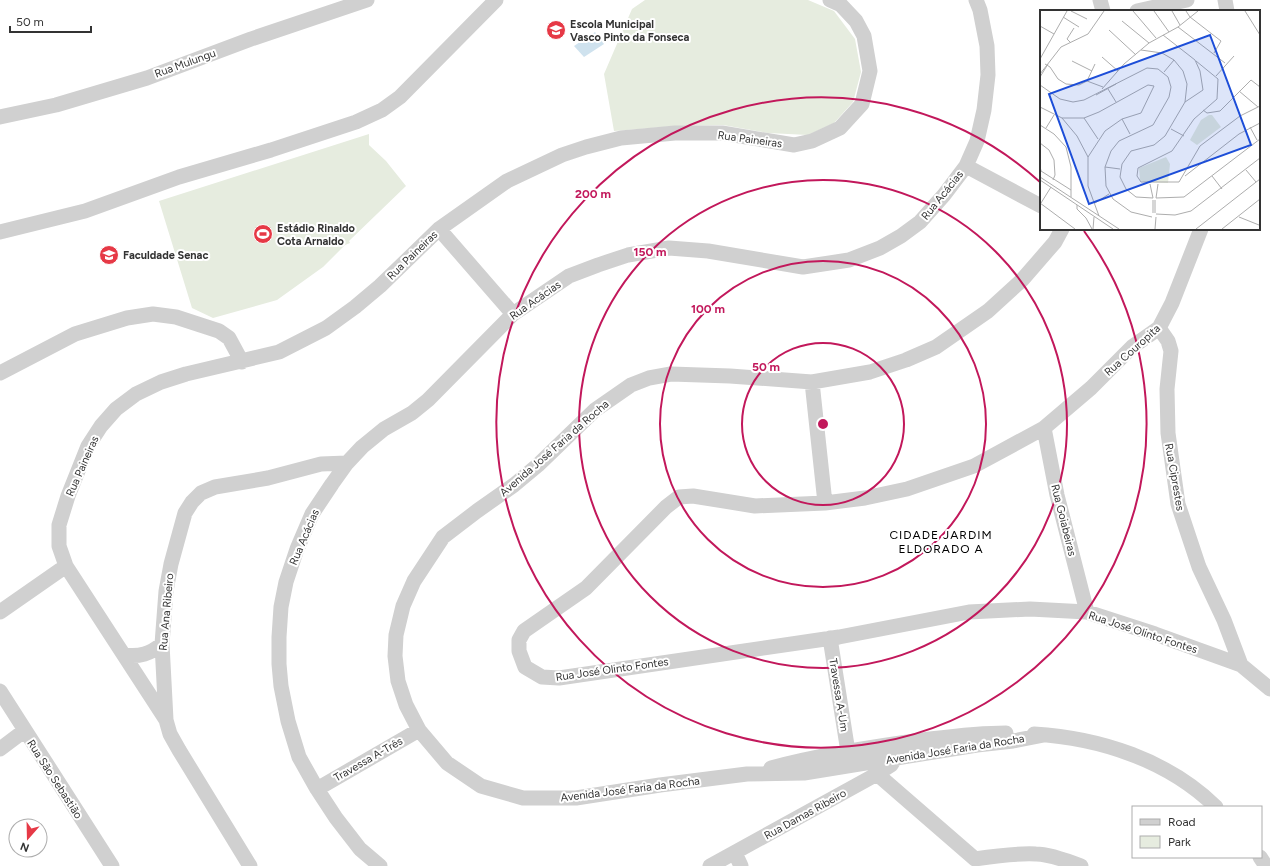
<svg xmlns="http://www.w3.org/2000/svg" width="1270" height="866" viewBox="0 0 1270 866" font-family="Figtree,sans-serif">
<rect width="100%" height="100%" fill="#fff"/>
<path fill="#e6ecdf" d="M645 0H808L834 11 855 39 861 72 853 102 834 123 808 135 768 133 723 125 676 126 614 131 604 74 632 9Z
M369 134V145L386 161 406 186 349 241 350 243 345 245 323 267 277 300 213 318 192 308 159 201Z"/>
<path fill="#cfe2ee" d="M595 32 604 44 584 57 574 46Z"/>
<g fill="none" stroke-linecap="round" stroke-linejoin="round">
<path stroke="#d0d0d0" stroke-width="15" d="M1100 0 1103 11
M1225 0 1227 11
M1137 11 1187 0
M0 117 56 105 147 78 251 39 367 0
M966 166 1041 206
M439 229 513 314
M1201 229 1172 303 1159 328 1132 347 1091 388 1044 428 974 466 907 489 865 498 825 503 755 506 693 496 679 497 666 507 586 588 524 631 519 640V651L525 667 542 677 559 678 839 637 969 612 1030 609 1087 612 1155 634 1241 665 1270 689
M0 232 85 211 179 177 271 150 356 122 382 110 400 97 496 0
M1159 328 1168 341 1171 351 1167 389 1168 433 1178 504 1199 567 1224 620 1241 665
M0 373 75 334 127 318 153 314 176 317 219 331 229 338 242 362
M812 382 825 503
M1044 428 1057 495 1087 612
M0 612 66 566
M830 638 848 752 846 758 843 759
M124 655C140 657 150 654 162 644
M0 691 112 866
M166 720 66 566 59 546V525L68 496 88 446 101 426 116 409 136 394 161 382 186 374 279 352 326 328 355 307 380 286 439 229 507 181 562 155 586 147 621 138 675 133H722L794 145 812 141 840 128 862 104 870 71 864 36 856 21 841 5 830 0
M1034 734C1100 738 1168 760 1216 807
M1044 735 1013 741 977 745 804 773 747 774 660 785 576 798H523L481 786 447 763 419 730 406 705 398 681 395 656 396 635 403 606 414 581 443 537 477 511 514 485 538 465 595 410 631 385 649 378 671 374 730 376 812 382 870 372 906 360 936 347 988 311 1022 280 1055 242 1062 229
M0 749 24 731
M771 768C823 754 876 746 930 739 955 736 980 733 1006 733
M877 774 975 859C995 856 1016 853 1036 854 1049 854 1068 861 1081 866
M317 789 419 730
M735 853 741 866
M1260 857 1266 866
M250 866 179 750 170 734 166 720 162 644 166 591 171 564 185 513 192 502 201 493 215 487 268 478 321 464 347 463
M380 866 360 849 336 818 317 789 299 757 288 721 281 686 279 664V637L281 607 286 582 297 549 312 514 332 484 347 463 362 447 384 429 412 413 428 400 513 314 569 276 598 265 628 255 669 248 708 251 803 267 849 260 880 248 901 236 920 222 944 195 966 166 977 141 984 110 988 75 987 46 980 10 976 0
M710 866 877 774 891 765 896 757"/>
</g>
<g fill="none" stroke="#c2185b" stroke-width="2">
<circle cx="823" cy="424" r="81"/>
<circle cx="823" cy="424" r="163"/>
<circle cx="823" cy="424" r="244"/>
<path d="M1084 231A325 325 0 1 1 1040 182"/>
</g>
<defs>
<g id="school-disc" transform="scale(1)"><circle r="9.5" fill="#e63946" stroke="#fff"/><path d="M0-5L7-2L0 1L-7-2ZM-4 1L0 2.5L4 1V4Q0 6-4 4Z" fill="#fff"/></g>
<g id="stadium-disc" transform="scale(1)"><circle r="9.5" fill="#e63946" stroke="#fff"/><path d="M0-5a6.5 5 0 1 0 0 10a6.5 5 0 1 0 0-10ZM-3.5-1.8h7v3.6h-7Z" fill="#fff"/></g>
<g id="university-disc" transform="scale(1)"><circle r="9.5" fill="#e63946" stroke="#fff"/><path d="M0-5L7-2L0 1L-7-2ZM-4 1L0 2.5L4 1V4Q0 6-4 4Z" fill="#fff"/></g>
</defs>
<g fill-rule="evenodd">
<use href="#school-disc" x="556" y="30"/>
<use href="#stadium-disc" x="263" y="234"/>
<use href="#university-disc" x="109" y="255"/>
</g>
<g text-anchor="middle" stroke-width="4" stroke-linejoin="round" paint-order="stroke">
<g font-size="11" font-weight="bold" fill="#333" stroke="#fff" text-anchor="start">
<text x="570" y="28">Escola Municipal<tspan x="570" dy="13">Vasco Pinto da Fonseca</tspan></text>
<text x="277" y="232">Estádio Rinaldo<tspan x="277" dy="13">Cota Arnaldo</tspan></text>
<text x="123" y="259">Faculdade Senac</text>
</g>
<g font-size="11" fill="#333" stroke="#fff">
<text transform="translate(185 63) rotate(-20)" y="4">Rua Mulungu</text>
<text transform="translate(750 139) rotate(8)" y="4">Rua Paineiras</text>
<text transform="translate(942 195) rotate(-51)" y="4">Rua Acácias</text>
<text transform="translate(412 255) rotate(-44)" y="4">Rua Paineiras</text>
<text transform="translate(535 300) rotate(-35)" y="4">Rua Acácias</text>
<text transform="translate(1132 350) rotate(-42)" y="4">Rua Couropita</text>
<text transform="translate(554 448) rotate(-41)" y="4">Avenida José Faria da Rocha</text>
<text transform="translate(82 466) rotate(-66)" y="4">Rua Paineiras</text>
<text transform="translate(1175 477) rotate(80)" y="4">Rua Ciprestes</text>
<text transform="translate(1064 520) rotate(76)" y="4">Rua Goiabeiras</text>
<text transform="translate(304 537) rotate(-67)" y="4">Rua Acácias</text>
<text transform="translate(166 612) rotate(-85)" y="4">Rua Ana Ribeiro</text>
<text transform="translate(1143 632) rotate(18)" y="4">Rua José Olinto Fontes</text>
<text transform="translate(612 669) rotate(-8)" y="4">Rua José Olinto Fontes</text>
<text transform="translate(839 695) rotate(81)" y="4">Travessa A-Um</text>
<text transform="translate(955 749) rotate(-9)" y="4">Avenida José Faria da Rocha</text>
<text transform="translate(368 759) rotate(-30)" y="4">Travessa A-Três</text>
<text transform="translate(55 779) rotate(57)" y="4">Rua São Sebastião</text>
<text transform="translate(630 789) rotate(-7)" y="4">Avenida José Faria da Rocha</text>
<text transform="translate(805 814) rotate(-29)" y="4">Rua Damas Ribeiro</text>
</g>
<g font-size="12" letter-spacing="1" fill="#000" stroke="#fff">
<text x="941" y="539">CIDADE JARDIM<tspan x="941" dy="14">ELDORADO A</tspan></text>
</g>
</g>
<g transform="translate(1040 10)">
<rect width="220" height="220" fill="#fff"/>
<path d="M169 105H172L181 117 157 135 150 130 161 110ZM126 147 130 154 128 173 104 172 100 170 99 158Z" fill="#e6ecdf"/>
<path fill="none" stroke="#adadad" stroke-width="1" d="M31 1 47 9M93 1 116 28M114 1 129 22M132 1 140 15M146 1 150 7 181 31 174 43M205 1 220 25M23 7 39 17M82 11 109 33M0 16 14 24M138 17 185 53M69 20 96 45M123 25 155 50 160 61 163 80 145 92M31 33 27 29 34 18M101 40 122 43 134 50 143 61 147 74 145 92 125 126 114 135 91 141 82 154 80 167 86 179 96 187 113 188M62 47 78 61M0 49 27 1M32 51 52 61M156 51 178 69 177 89 154 109 132 141 98 158 97 166 101 172H139L160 136 200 106 220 96M5 54 10 57 18 69 26 74 39 75 47 71 63 77M124 62 134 50M0 64 21 37 48 24 64 1M176 66 194 46M0 67 8 54M47 71 55 54M0 75 20 89 33 92 44 90M62 79 84 54 109 33 138 17 158 1M68 79 76 92M199 81 218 97M56 85 76 74M44 90 107 58 118 59 128 67 131 77 129 87 113 115 79 131 71 141 65 157 66 176 73 189 91 202 112 207M0 97 22 108H44L59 102 108 75 114 76 101 103 82 109 65 121 48 147V176L59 206M163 100 167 103 180 101 211 70 220 77M22 108 37 126 48 147M44 108 58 129M82 109 90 124M0 115 14 124 26 137 31 157V187M210 117 217 130M6 118 14 105M131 119 144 126M0 133 9 140 14 150 15 165 13 170M0 156 1 161 31 180M65 157 80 159M206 160 216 172M145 166 199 124 220 113M172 166 182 179M0 167 79 219M0 170 73 219M110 174 113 188M116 188 144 187 220 129M116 188 118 174M0 193 35 219M1 193 11 177M55 193 69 184M37 195V199L46 208 52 219M113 203V190M115 203V190M116 204 135 205 151 201 220 148M199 207 219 215M53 219 54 207M115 219 116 207M156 219 220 169M182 219 220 189"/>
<path fill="#1d4ed8" fill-opacity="0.15" stroke="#1d4ed8" stroke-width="2" d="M170 25 211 135 49 194 9 84Z"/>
<rect width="220" height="220" fill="none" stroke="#333" stroke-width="2"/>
</g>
<circle cx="823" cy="424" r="6" fill="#c2185b" stroke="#fff" stroke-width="2"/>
<g font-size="12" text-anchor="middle" font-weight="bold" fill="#c2185b" stroke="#fff" stroke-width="4" stroke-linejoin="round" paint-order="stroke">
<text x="593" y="198">200 m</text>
<text x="650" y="256">150 m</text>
<text x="708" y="313">100 m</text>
<text x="766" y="371">50 m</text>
</g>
<rect x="1132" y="806" width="130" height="52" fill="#ffffff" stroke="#adadad"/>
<rect x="1140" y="819" width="20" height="6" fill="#d0d0d0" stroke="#adadad"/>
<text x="1168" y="826" font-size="12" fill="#333333">Road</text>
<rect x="1140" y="836" width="20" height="12" fill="#e6ecdf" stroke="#adadad"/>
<text x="1168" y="846" font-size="12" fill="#333333">Park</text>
<g transform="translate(28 838) rotate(200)"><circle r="19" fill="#ffffff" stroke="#adadad"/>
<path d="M0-3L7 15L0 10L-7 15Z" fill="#e63946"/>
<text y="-6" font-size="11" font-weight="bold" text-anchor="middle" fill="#333333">N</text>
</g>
<path d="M10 26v6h81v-6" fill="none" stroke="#333333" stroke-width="2"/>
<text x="16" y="26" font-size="12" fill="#333333" stroke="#ffffff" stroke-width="3" paint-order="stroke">50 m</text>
</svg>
